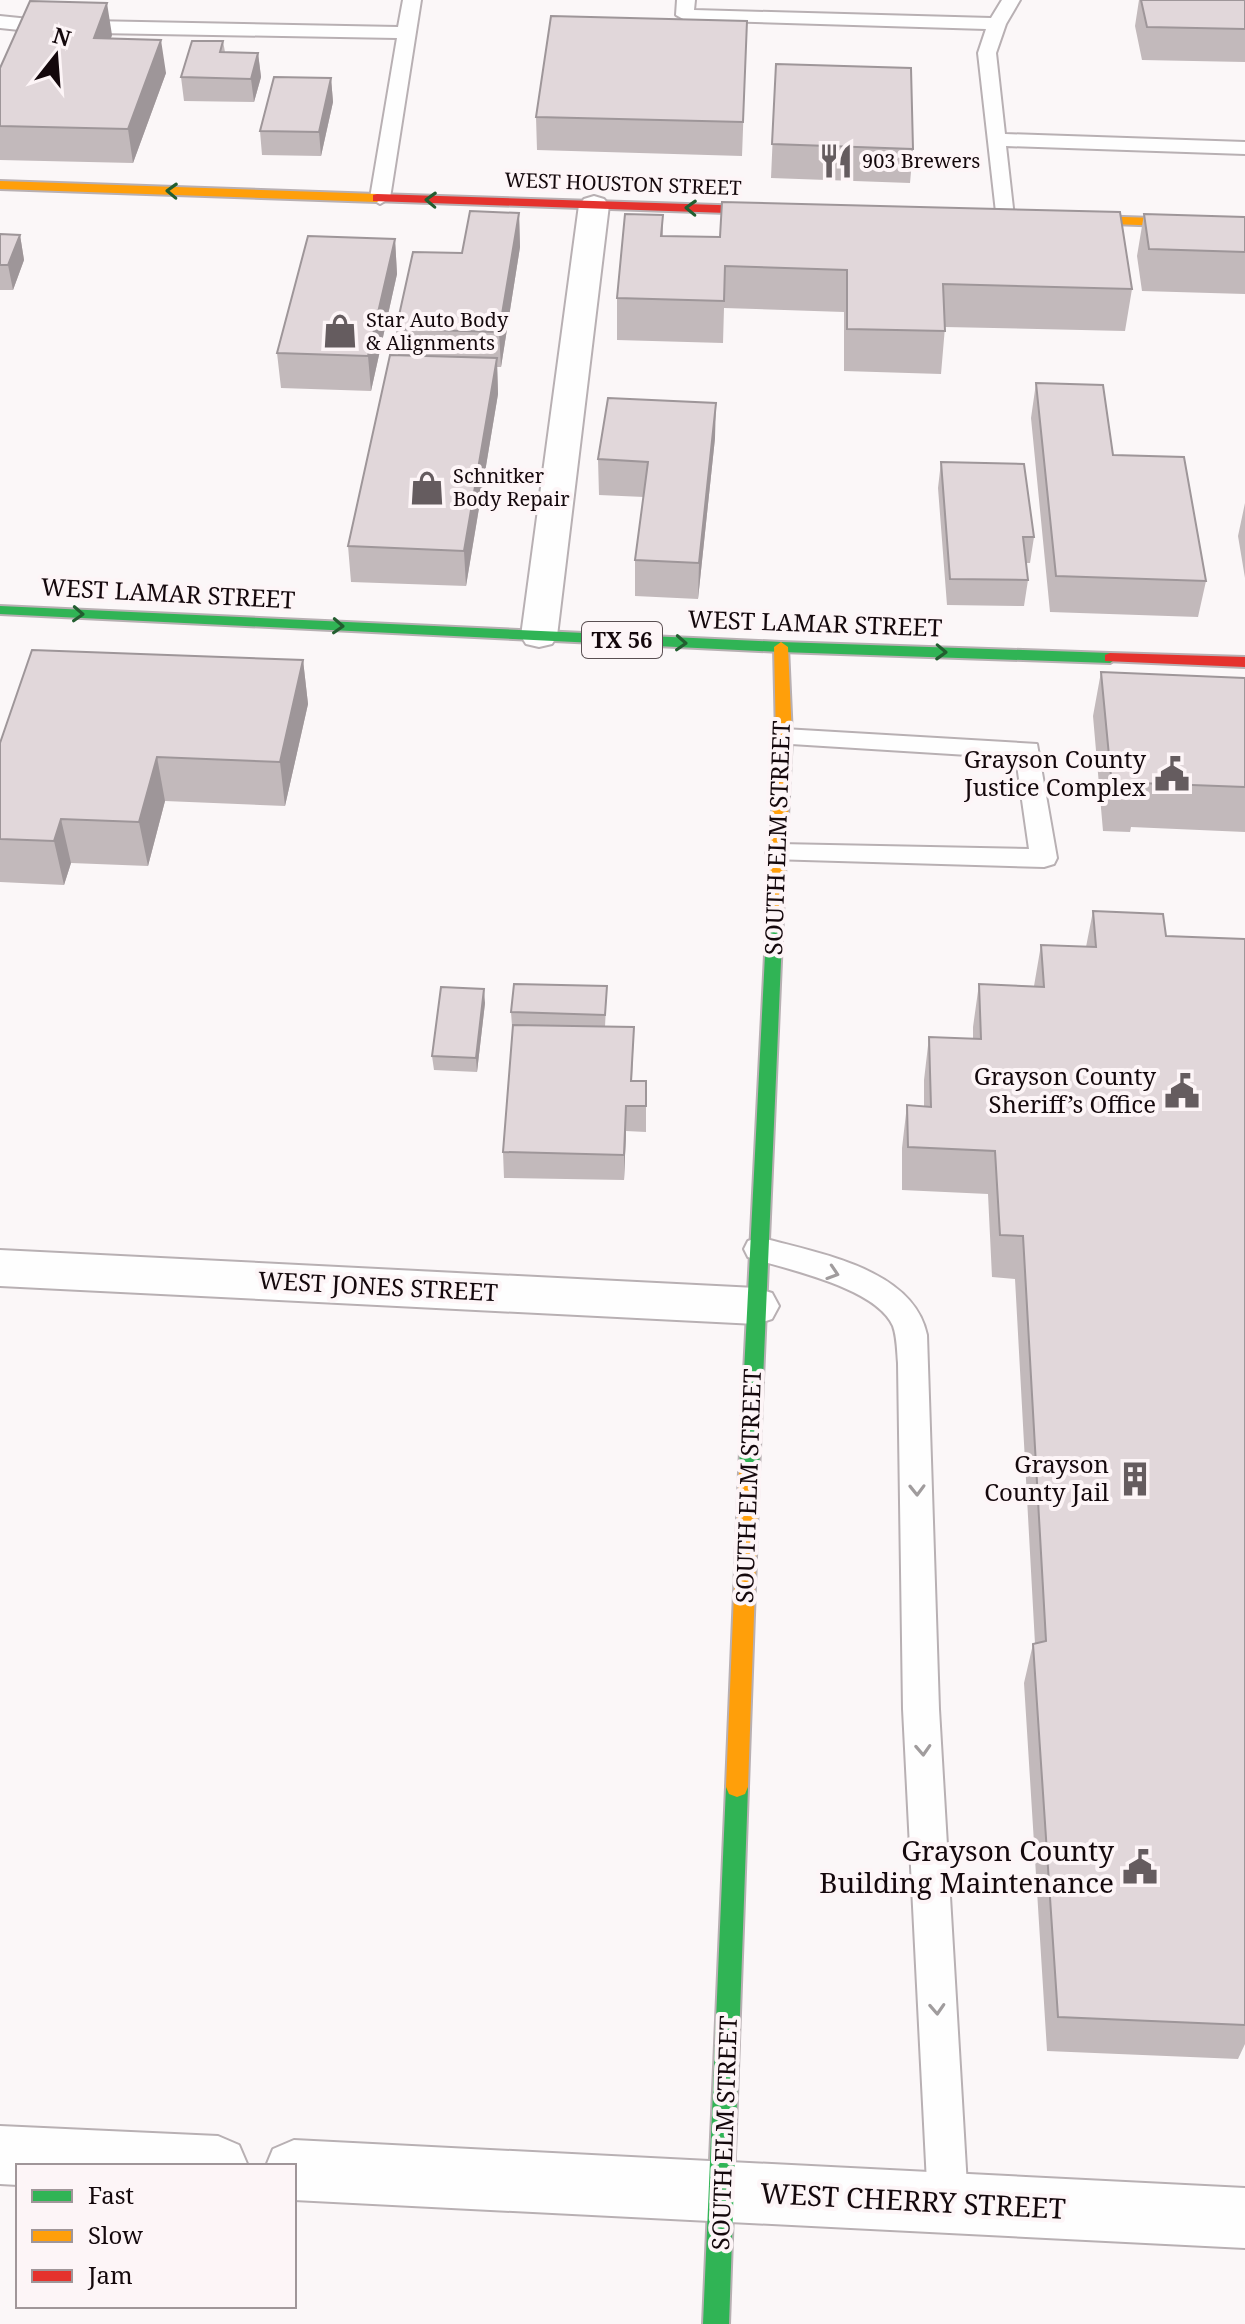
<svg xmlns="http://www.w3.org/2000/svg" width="1245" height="2324" viewBox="0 0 1245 2324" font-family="'Noto Serif',serif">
<rect width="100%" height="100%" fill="#fbf7f8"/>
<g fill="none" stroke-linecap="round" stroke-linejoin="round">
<g stroke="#b8b0b3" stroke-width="4">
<path id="lane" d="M403 0H421L390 198 380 204 370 198 397 38 39 32 0 28V16L39 20 398 27Z
M677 0H695L694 10 991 18 1002 0H1020L1006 24 996 53 1005 134 1245 142V154L1006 146 1014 217 1011 221H997L978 53 986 29 685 20 676 15Z
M784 729 1037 744 1057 858 1054 864 1044 867 770 859 766 853 770 847 779 844 1029 849 1016 758 775 743 771 737 775 731Z
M759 1237C814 1253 913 1267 927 1335L939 1709 968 2203 962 2217 948 2223 934 2217 928 2203 903 1709 898 1363C897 1351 897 1337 893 1326 876 1287 785 1269 748 1257L744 1249 748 1241Z"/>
</g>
<g stroke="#b8b0b3" stroke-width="4">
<path id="street" d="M594 196 604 199 609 205 557 636 552 644 539 647 526 644 521 636 579 205 584 199Z
M0 1250 756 1288 772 1293 779 1306 772 1319 756 1324 0 1286Z
M0 2126 218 2136 239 2145 248 2166H18V2185L0 2184Z
M294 2140 1245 2188V2248L294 2200V2166H266L273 2149Z"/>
</g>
<g stroke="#b8b0b3" stroke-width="4">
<path id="fast" d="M0 606 781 642 1110 653 1117 658 1110 663 781 652 0 614Z
M775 909 783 915 759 1472 756 1478 749 1480 742 1478 739 1472 767 915Z
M737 1777 745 1780 748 1787 729 2324H703L726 1787 729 1780Z"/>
</g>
<g stroke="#b8b0b3" stroke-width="4">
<path id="slow" d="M0 181 377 194 383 198 377 202 0 189Z
M1063 215 1245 221V229L1059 222V216Z
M781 642 788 647 792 737 783 915 775 921 767 915 776 737 774 647Z
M749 1464 756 1466 759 1472 748 1787 745 1794 737 1797 729 1794 726 1787 739 1472 742 1466Z"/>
</g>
<g stroke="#b8b0b3" stroke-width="4">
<path id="jam" d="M377 194 783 207 789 211 783 215 373 201V195Z
M1110 653 1245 657V667L1105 661V655Z"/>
</g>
<use href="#lane" fill="#fefefe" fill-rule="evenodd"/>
<use href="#street" fill="#fefefe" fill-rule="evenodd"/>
<use href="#fast" fill="#30b455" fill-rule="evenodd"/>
<use href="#slow" fill="#ff9f0a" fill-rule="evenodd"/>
<use href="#jam" fill="#e5322d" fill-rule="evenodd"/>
</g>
<path fill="#c2b9bb" d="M1139 0H1245V62L1142 60 1135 26Z
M747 21 742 156 537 150 536 117Z
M112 35 111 38 166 73 133 163 0 160V68Z
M223 41 225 52 258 53 261 77 254 102 184 101 181 77Z
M776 64 913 149 910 183 771 178Z
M331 78 333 102 321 156 262 155 260 131Z
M519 213 520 247 501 367H497L498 394 466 586 351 582 348 546 398 355 396 329Z
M1144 214 1245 217V294L1142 291 1137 256Z
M663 215V236L1132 289 1125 331 945 327 941 374 844 371V312L724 308 723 343 617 340V298Z
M0 234 20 235 24 260 13 290H0Z
M395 239 397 274 371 391 281 388 277 353Z
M1036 383 1113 455 1206 581 1198 617 1050 612 1031 418Z
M715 438 698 599 635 596V560L644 497 599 495 598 459Z
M941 462 1034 537 1030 563H1026L1028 580 1024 606 947 605 938 488Z
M1245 503V578L1238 536Z
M303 660 308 704 285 806 165 801 148 866 71 863 64 885 0 882V743Z
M1101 672 1245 678V832L1131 827 1130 832 1103 831 1093 716Z
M1093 911 1166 936 1245 939V2044L1238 2059 1047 2051 1024 1683 1033 1644H1035L1015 1279 992 1277 988 1194 902 1190V1148L907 1105 924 1106V1080L929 1037 973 1039V1027L979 984 1034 986 1041 945 1086 947Z
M607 986 605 1027H634L632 1081H646V1132L626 1131 624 1180 504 1178 503 1152 513 1026H512L511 1012Z
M485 1003 477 1072 434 1070 432 1056Z"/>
<path fill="#9e9699" d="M107 3 112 35 99 71 94 38Z
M161 40 166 73 133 163 128 129Z
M258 53 261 77 254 102 251 79Z
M331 78 333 102 321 156 319 132Z
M519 213 520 247 501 367 499 332Z
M20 235 24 260 13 290 8 265Z
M395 239 397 274 371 391 368 356Z
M497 358 498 394 466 586 464 551Z
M716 403 715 438 698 599 699 563Z
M303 660 308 704 285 806 280 762Z
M157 757 165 801 148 866 139 822Z
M61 819 71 863 64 885 54 841Z
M484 989 485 1003 477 1072 476 1058Z
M626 1106V1131L624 1180V1155Z"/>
<path fill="#e1d7da" stroke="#9e9699" stroke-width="2" d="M1141 0H1245V29L1147 27Z
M30 1 107 3 94 38 161 40 128 129 0 126V68Z
M551 16 747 21 743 122 536 117Z
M192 41H223L220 52 258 53 251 79 181 77Z
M776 64 911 68 913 149 772 144Z
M274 77 331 78 319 132 260 131Z
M722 202 1120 212 1132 289 943 284 945 331 847 329V270L725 266 724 301 617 298 625 214 663 215 661 236 720 237Z
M470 211 519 213 499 332 396 329 413 252 462 253Z
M1144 214 1245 217V252L1149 249Z
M0 234 20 235 8 265H0Z
M308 236 395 239 368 356 277 353Z
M390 355 497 358 464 551 348 546Z
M1036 383 1103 385 1113 455 1184 457 1206 581 1056 576Z
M608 398 716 403 699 563 635 560 648 462 598 459Z
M941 462 1024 464 1034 537H1023L1028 580 950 579Z
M32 650 303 660 280 762 157 757 139 822 61 819 54 841 0 839V743Z
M1101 672 1245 678V787L1139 783V788L1112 787Z
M1093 911 1163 914 1166 936 1245 939V2025L1058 2017 1033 1644 1046 1641 1023 1236 1000 1235 995 1151 908 1147 907 1105 931 1107 929 1037 981 1039 979 984 1044 987 1041 945 1096 947Z
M514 984 607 986 605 1015 511 1012Z
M441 987 484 989 476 1058 432 1056Z
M513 1025 634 1027 631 1081H646V1106H626L624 1155 503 1152Z"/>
<defs><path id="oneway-chevron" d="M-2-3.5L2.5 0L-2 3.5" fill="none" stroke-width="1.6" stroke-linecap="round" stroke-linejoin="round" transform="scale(2)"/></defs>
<g stroke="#225e30">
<use href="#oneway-chevron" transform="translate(172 191) rotate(-178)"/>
<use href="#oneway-chevron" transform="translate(431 200) rotate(-178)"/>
<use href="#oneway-chevron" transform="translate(691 208) rotate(-178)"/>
<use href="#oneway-chevron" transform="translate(78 614) rotate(3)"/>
<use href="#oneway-chevron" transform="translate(338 626) rotate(3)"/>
<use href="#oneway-chevron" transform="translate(681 643) rotate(3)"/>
<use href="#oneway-chevron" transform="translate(941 652) rotate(2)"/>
</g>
<g stroke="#a09c9d">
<use href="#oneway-chevron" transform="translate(833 1273) rotate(18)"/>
<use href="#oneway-chevron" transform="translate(917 1490) rotate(89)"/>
<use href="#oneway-chevron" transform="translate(923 1750) rotate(87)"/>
<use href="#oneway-chevron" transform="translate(937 2009) rotate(87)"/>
</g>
<defs>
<g id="restaurant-bare" transform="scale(2.76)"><path d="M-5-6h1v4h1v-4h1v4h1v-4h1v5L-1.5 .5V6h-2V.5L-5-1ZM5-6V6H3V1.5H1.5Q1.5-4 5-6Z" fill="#655c5f" stroke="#fdf5f7" stroke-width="2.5" paint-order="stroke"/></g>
<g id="shop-bare" transform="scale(2.76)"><path d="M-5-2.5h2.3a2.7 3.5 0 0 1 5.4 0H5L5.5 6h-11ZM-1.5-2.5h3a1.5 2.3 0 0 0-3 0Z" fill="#655c5f" stroke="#fdf5f7" stroke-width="2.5" paint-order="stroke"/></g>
<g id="civic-bare" transform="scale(2.76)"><path d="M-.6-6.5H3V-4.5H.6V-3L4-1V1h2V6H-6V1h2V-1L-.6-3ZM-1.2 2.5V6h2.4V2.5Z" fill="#655c5f" stroke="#fdf5f7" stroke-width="2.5" paint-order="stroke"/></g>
<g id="building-bare" transform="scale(2.76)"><path d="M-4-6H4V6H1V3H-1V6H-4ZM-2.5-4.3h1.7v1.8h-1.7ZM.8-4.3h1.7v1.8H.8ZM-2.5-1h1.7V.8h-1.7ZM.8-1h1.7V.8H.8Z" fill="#655c5f" stroke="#fdf5f7" stroke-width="2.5" paint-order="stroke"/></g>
</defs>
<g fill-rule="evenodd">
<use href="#restaurant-bare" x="836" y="161"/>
<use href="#shop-bare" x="340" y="331"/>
<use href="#shop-bare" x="427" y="488"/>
<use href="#civic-bare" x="1172" y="774"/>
<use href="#civic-bare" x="1182" y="1091"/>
<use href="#building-bare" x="1135" y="1479"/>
<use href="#civic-bare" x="1140" y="1867"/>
</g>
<g text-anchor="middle" stroke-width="8" stroke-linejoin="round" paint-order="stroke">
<g font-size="20" fill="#14080c" stroke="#fdf5f7" text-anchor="start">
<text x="862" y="168">903 Brewers</text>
<text x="366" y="327">Star Auto Body<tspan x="366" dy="23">&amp; Alignments</tspan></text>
<text x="453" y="483">Schnitker<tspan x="453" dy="23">Body Repair</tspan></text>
</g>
<g font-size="20" fill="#14080c" stroke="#fdf5f7">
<text transform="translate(623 184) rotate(2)" y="7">WEST HOUSTON STREET</text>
</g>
<rect fill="#fdf5f7" stroke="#5a4f52" stroke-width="2" x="582" y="622" width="80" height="36" rx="6"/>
<g font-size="22" font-weight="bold" fill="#14080c">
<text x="622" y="648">TX 56</text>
</g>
<g font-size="24" fill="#14080c" stroke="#fdf5f7">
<text transform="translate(168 594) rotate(3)" y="8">WEST LAMAR STREET</text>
<text transform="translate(815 624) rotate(2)" y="8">WEST LAMAR STREET</text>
<text transform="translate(778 838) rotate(-88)" y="8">SOUTH ELM STREET</text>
<text transform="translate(378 1287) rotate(3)" y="8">WEST JONES STREET</text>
<text transform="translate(749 1486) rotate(-88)" y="8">SOUTH ELM STREET</text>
<text transform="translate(725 2133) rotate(-88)" y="8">SOUTH ELM STREET</text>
</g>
<g font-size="24" fill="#14080c" stroke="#fdf5f7" text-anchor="end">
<text x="1146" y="768">Grayson County<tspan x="1146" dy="28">Justice Complex</tspan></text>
<text x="1156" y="1085">Grayson County<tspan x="1156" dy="28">Sheriff’s Office</tspan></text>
<text x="1109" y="1473">Grayson<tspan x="1109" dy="28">County Jail</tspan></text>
</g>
<g font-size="28" fill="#14080c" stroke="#fdf5f7" text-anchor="end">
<text x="1114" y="1861">Grayson County<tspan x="1114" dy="32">Building Maintenance</tspan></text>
</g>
<g font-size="28" fill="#14080c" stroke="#fdf5f7">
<text transform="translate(913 2201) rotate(3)" y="10">WEST CHERRY STREET</text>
</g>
</g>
<rect x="16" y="2164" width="280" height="144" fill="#fdf5f7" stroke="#a09699" stroke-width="2"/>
<rect x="32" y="2190" width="40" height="12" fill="#30b455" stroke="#a09699" stroke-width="2"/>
<text x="88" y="2204" font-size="24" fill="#14080c">Fast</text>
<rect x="32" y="2230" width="40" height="12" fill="#ff9f0a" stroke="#a09699" stroke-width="2"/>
<text x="88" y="2244" font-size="24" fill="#14080c">Slow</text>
<rect x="32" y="2270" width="40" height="12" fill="#e5322d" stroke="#a09699" stroke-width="2"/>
<text x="88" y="2284" font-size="24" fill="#14080c">Jam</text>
<g transform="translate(56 56) rotate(17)" stroke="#fdf5f7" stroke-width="6" paint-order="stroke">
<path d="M0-6L14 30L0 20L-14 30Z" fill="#14080c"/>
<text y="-12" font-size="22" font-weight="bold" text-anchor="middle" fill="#14080c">N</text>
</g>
</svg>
